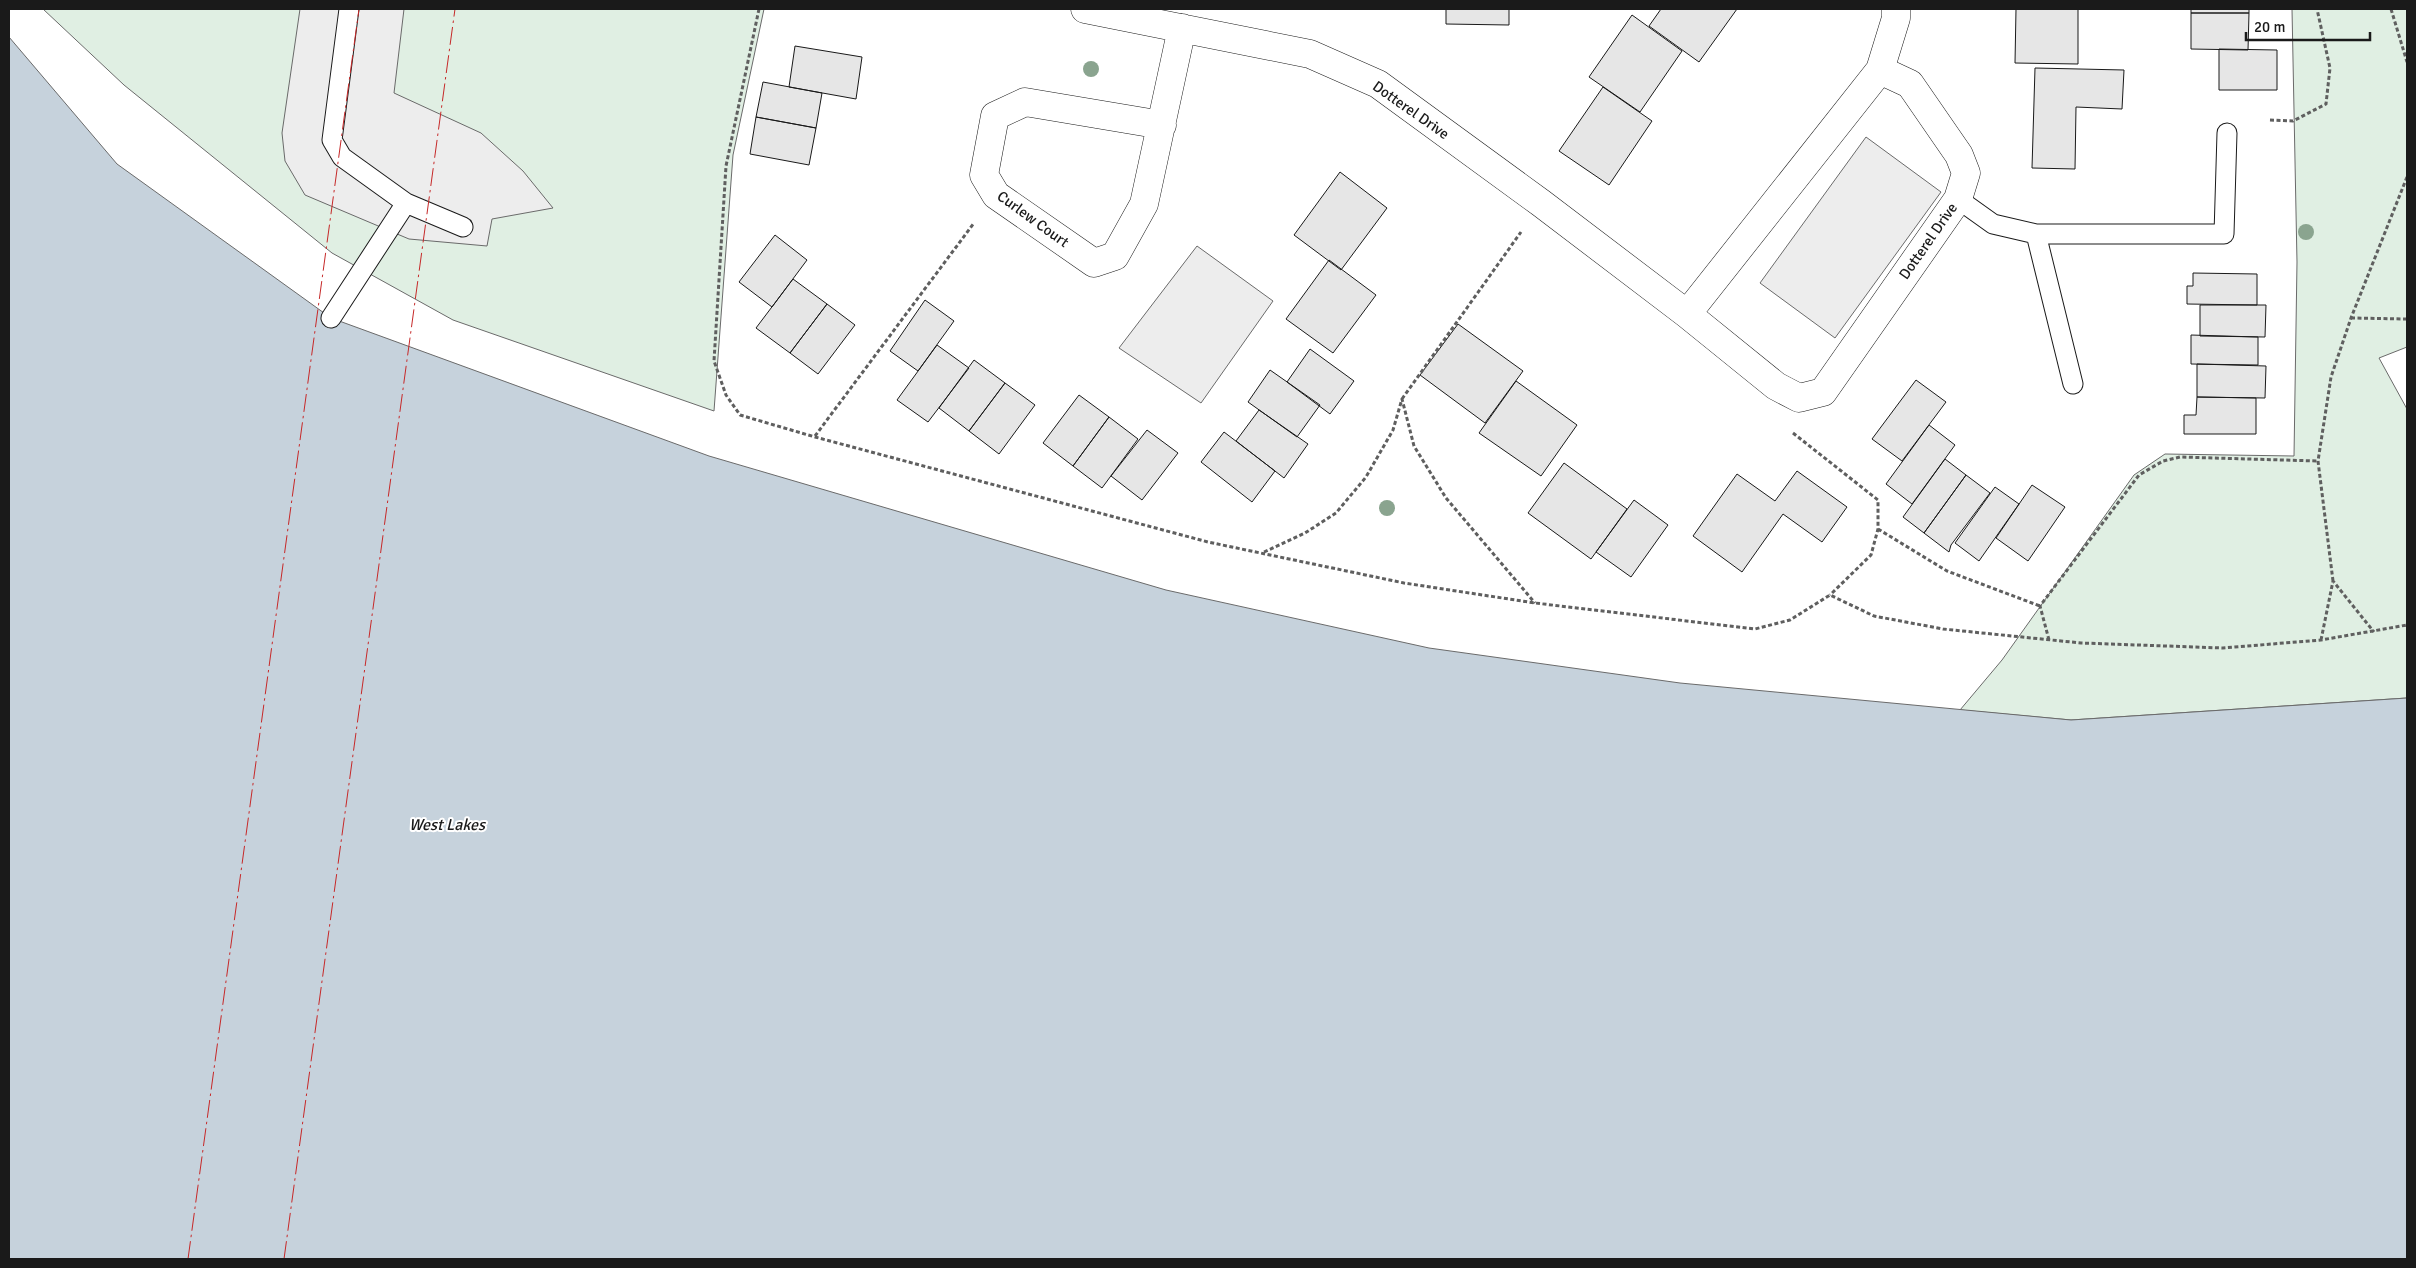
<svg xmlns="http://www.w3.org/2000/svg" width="2416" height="1268" viewBox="0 0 2416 1268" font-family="Signika,sans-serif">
<rect width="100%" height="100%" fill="#fff"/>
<path fill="#e0efe3" stroke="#6a6a6a" d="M43 9H764L733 155 714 411 453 320 332 253 124 85Z
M2292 9H2407V347L2379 358 2407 409V698L2071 720 1960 710 2002 660 2134 475 2165 454 2294 456 2297 262Z"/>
<path fill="#ededed" stroke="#6a6a6a" d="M300 9H404L394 93 481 133 523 171 553 208 492 219 487 246 409 239 305 195 285 161 282 133Z
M1866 137 1941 192 1835 338 1760 283Z
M1197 246 1273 301 1201 403 1119 348Z"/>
<path fill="#c6d2dc" stroke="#6a6a6a" d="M9 37 117 164 331 318 709 456 1166 590 1429 648 1680 683 2071 720 2407 698V1259H9Z"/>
<path fill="#e6e6e6" stroke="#1a1a1a" d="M1446 9H1509V25L1446 24Z
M1661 9H1737L1699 62 1649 26Z
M2016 9H2078V64L2015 63Z
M2191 9H2249V13H2191Z
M2191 13H2249L2248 50 2191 49Z
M1632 15 1682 51 1640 112 1589 77Z
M795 46 862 57 856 99 789 87Z
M2219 49 2277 50V90H2219Z
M2035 68 2124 70 2122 109 2076 107 2075 169 2032 168Z
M763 82 822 93 816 128 756 117Z
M1603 87 1652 121 1609 185 1559 151Z
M756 117 816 128 809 165 750 154Z
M1340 172 1387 208 1341 270 1294 235Z
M775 235 807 260 772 307 739 282Z
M1329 260 1376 295 1333 353 1286 319Z
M2193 273 2257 274V305L2187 304V286H2193Z
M793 279 827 304 790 353 756 328Z
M925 300 954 321 918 371 890 351Z
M827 304 855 325 818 374 790 353Z
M2200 305H2266L2265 337 2200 336Z
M1458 324 1523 371 1485 423 1420 375Z
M2191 335 2258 337V365L2191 364Z
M937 345 969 368 928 422 897 400Z
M1310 349 1354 381 1330 414 1287 382Z
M974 360 1005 383 969 431 939 408Z
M2197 364 2266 366 2265 398 2197 397Z
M1270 370 1320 405 1297 437 1248 402Z
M1916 380 1946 402 1902 461 1872 439Z
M1516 381 1577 425 1541 476 1479 433Z
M1005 383 1035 405 999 454 969 431Z
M1079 395 1109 417 1073 466 1043 443Z
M2197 397 2256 398V434H2184V415H2196Z
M1259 410 1308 444 1284 478 1236 441Z
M1109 417 1138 439 1102 488 1073 466Z
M1929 425 1955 445 1912 504 1886 484Z
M1147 430 1178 453 1142 500 1111 476Z
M1224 432 1275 471 1252 502 1201 462Z
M1945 459 1966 475 1924 533 1903 517Z
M1564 463 1627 509 1591 559 1528 513Z
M1797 471 1847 507 1822 542 1783 514 1742 572 1693 536 1737 474 1775 501Z
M1966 475 1990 493 1951 545 1949 552 1924 533Z
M2032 485 2065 507 2028 561 1996 538Z
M1995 487 2019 504 1979 561 1955 543Z
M1634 500 1668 525 1631 577 1596 552Z"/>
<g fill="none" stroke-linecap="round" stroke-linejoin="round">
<g stroke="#1a1a1a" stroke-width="21">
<path id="service" d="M349 9 332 140 342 157 406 203 463 227
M1958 199 1993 224 2036 234H2224L2227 133
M2036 234 2073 384
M331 318 406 203"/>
</g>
<g stroke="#1a1a1a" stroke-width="29">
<path id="minor" d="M1085 9 1310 54 1378 84 1541 203 1687 314 1776 386 1799 398 1823 392 1958 199 1966 173 1959 155 1910 84 1880 70 1687 314
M1880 70 1896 18V9
M1162 125 1025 102 995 116 984 175 996 195 1094 263 1115 256 1144 204 1182 28"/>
</g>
<path stroke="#5f5f5f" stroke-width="3" stroke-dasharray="4 2.5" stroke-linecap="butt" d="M759 9 726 166 714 361 726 395 740 415 815 437 1208 542 1404 583 1535 603 1755 629 1790 620 1830 595 1874 616 1943 629 2081 643 2223 648 2321 640 2407 625
M2391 9 2407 62
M2270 120 2293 121 2326 104 2330 68 2317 9
M2351 318 2407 319
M1402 399 1521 232
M1793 433 1878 500V529L1871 555 1830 595
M815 436 974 223
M1878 529 1947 571 2040 606
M1264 552 1305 533 1336 513 1366 477 1393 430 1402 399 1414 446 1446 498 1535 603
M2333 581 2318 461 2331 377 2351 318 2407 177
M2049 640 2040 606 2139 475 2163 461 2180 457 2318 461
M2321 640 2333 581 2374 632"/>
<use href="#service" stroke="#fff" stroke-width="19"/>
<use href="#minor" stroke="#fff" stroke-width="28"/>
<path stroke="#c62828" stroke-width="1" stroke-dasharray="18 4 2.5 4" stroke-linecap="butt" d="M188 1259 359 9
M284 1259 455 9"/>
</g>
<g fill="#8aa48f">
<circle cx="1091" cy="69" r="8"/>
<circle cx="2306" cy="232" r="8"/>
<circle cx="1387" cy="508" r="8"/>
</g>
<g text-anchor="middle" stroke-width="4" stroke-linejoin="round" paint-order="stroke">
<g font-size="15" fill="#1a1a1a" stroke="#fff">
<text transform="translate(1411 110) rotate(35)" y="5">Dotterel Drive</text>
<text transform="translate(1033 219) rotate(36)" y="5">Curlew Court</text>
<text transform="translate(1928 241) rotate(-55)" y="5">Dotterel Drive</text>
</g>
<g font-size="16" font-style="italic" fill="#1a1a1a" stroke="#fff">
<text x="447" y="830">West Lakes</text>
</g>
</g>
<rect width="2416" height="1268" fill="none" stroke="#1a1a1a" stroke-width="20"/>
<path d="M2246 32v8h124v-8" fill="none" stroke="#1a1a1a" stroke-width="2.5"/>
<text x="2254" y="32" font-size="15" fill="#1a1a1a" stroke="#ffffff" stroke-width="4" paint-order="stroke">20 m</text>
</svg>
